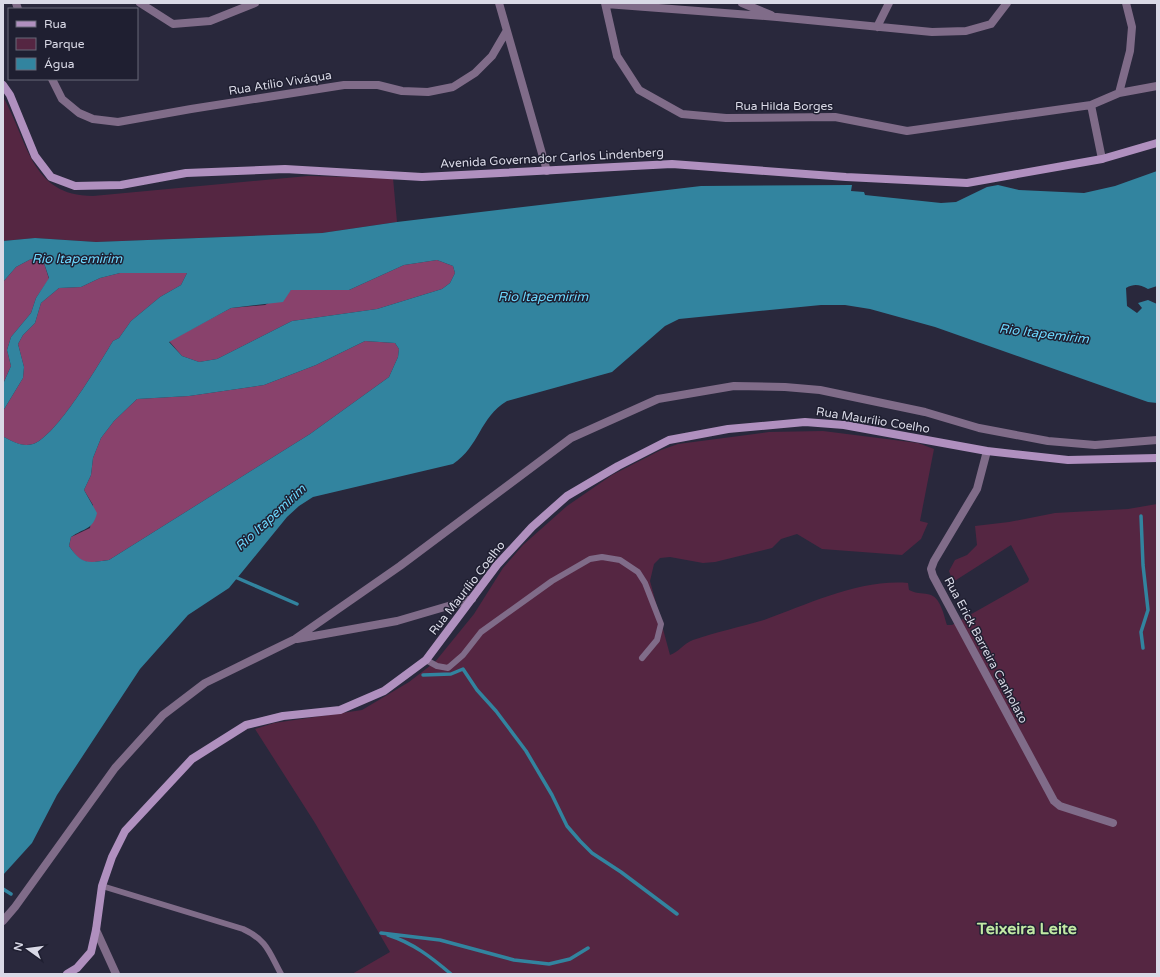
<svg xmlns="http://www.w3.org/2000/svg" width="1160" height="977" viewBox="0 0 1160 977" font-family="'Varela Round',sans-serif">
<rect width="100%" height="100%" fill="#29283c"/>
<path fill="#552642" d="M3 97C28 140 30 196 93 196L308 176 393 178 397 222 322 233 96 242 35 238 3 241Z
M823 431 918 443 934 449 920 521 928 523 921 539 902 555 822 549 797 534 781 539 772 548 715 562 703 563 670 557 660 558 654 564 650 581 670 655C679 652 684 643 693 640 716 632 740 627 764 620 809 604 859 579 908 583L909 590C919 595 923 592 931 595 941 599 944 616 947 625H952L1028 582 1029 579 1011 545 953 582 949 571 955 560 967 555 977 545 975 526 1009 522 1055 513 1128 509 1157 504V974H352L390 952 315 823 255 729 274 723 362 710 409 682 435 662 474 614 503 568 523 545 567 506 612 475 661 450 678 444 769 432Z"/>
<path fill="#89426c" d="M31 259 44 263 49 279 36 298 31 313 11 337 7 350 11 366 3 384V282L16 267Z
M437 260 453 266 455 273 450 283 442 289 377 309 292 321 217 359 199 362 182 356 169 341 231 308 265 305 291 290H349L404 265Z
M120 273H187L181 285 160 297 131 321 119 338 113 341C99 364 56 437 33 444 21 447 14 442 4 437L3 411 23 378 24 367 18 344 23 335 35 323 41 303 59 288 81 287 100 278Z
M365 341 395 343 399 349 398 357 389 377 310 434 109 560C87 563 82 566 69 546L71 537 90 528 93 505 84 490 91 475 93 458 101 438 114 421 137 399 189 396 264 385 316 365Z"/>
<path fill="#32849f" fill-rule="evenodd" d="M1157 171V286L1148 289C1140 285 1135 283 1126 288L1127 306 1137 313 1142 308 1138 303 1148 300 1157 304V403L1148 402 935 327 870 309 845 305H821L679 319 665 326 612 372 507 401C479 418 480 446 453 464L313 497 299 506 287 517 229 588 188 615 140 669 57 795 32 843 3 875V431L4 437C14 442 22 447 33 444 56 437 99 364 113 341L119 338 131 321 160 297 181 285 187 273H120L100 278 81 287 59 288 41 303 35 323 23 335 18 344 24 367 23 378 3 411V384L11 366 7 350 11 337 31 313 36 298 49 278 44 263 31 259 16 267 3 282V241L35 238 96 242 322 233 397 222 701 186 852 185 851 191 864 192 865 195 941 203 956 202 987 187 998 185 1019 190 1084 193 1115 186ZM437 260 453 266 455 273 450 283 442 289 377 309 292 321 217 359 199 362 182 356 169 342 231 308 283 302 291 290H349L404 265ZM365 341 395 343 399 349 398 357 389 377 310 434 109 560C88 563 82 565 69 546L71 537C84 528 93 530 97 513L84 490 91 475 93 458 101 438 114 421 137 399 189 396 264 385 316 365Z"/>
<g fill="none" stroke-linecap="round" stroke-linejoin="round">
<path stroke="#32849f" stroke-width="3.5" d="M1141 516 1143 565 1148 610 1141 632 1143 648
M235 577 297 604
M423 675 451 674 463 669 477 690 496 711 526 751 552 795 567 826 580 841 592 853 621 872 677 914
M3 889 11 894
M381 933 440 940 514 960 549 964 570 959 588 948
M388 935C413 943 431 957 451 974"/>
<path stroke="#806c89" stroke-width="6" d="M426 660 437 666 448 668 463 655 481 632 552 581 590 559 602 557 620 560 638 572 645 583 661 624 657 640 642 658
M102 886 243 929C267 940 269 952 281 974"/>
<path stroke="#806c89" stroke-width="8" d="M16 3 18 9
M140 3 173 24 210 21 255 3
M499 3 547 171
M605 3 617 56 639 90 682 114 726 118 835 117 907 131 1091 105 1119 93 1157 86
M742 3 771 15
M606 4 777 17 932 32 966 31 991 24 1007 3
M877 27 889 3
M52 79 62 99 79 113 93 119 118 122 191 109 344 85H378L402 91 428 92 453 87 475 73 492 56 506 32
M1119 93 1130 51 1132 27 1126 3
M1091 105 1102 159
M987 451 977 489 934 561 931 569 933 576 1054 801 1060 806 1113 823
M297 639 397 621 472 599
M3 921 15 907 115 768 163 715 205 683 295 639 400 566 571 438 658 399 734 386 785 387 820 390 925 412 979 428 1048 441 1095 445 1157 440
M96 930 116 974"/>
<path stroke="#b090bf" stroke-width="8" d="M3 85 10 95 35 156 51 177 75 186 121 185 186 173 285 169 422 177 672 164 846 177 967 183 1102 159 1157 143
M67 974 77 968 91 952 96 930 102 886 112 857 125 831 192 759 246 725 283 716 340 710 384 691 426 660 497 565 532 527 567 496 618 466 669 440 728 429 805 422 844 425 987 451 1068 460 1157 458"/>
</g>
<g text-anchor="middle" stroke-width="3" stroke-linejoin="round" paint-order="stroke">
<g font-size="12" fill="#d9d9e6" stroke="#1f1f31">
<text transform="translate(280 83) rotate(-9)" y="4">Rua Atílio Viváqua</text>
<text x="784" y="110">Rua Hilda Borges</text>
<text transform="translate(552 158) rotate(-3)" y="4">Avenida Governador Carlos Lindenberg</text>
<text transform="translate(873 420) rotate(9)" y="4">Rua Maurílio Coelho</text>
<text transform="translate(467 588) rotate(-52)" y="4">Rua Maurílio Coelho</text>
<text transform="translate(986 650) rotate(62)" y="4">Rua Erick Barreira Canholato</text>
</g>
<g font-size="13" font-style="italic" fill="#6cd8fe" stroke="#1f1f31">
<text x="77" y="263">Rio Itapemirim</text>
<text x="543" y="301">Rio Itapemirim</text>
<text transform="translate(1044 333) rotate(7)" y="5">Rio Itapemirim</text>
<text transform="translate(270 517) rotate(-43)" y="5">Rio Itapemirim</text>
</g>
<g font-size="16" font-weight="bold" fill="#c2e9a4" stroke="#1f1f31">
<text x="1027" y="934">Teixeira Leite</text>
</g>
</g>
<rect width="1160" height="977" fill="none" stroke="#d9d9e6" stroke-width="8"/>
<rect x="8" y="8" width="130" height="72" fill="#1f1f31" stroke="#696979"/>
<rect x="16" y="21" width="20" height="6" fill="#b090bf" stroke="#696979"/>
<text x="44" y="28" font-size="12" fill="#d9d9e6">Rua</text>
<rect x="16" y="38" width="20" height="12" fill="#552642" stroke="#696979"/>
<text x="44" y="48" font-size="12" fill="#d9d9e6">Parque</text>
<rect x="16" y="58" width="20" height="12" fill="#32849f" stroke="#696979"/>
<text x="44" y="68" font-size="12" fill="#d9d9e6">Água</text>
<g transform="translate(28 949) rotate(284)" stroke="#1f1f31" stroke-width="3" paint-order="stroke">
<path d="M0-3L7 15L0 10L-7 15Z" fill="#d9d9e6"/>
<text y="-6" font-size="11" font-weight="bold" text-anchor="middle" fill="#d9d9e6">N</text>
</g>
</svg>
